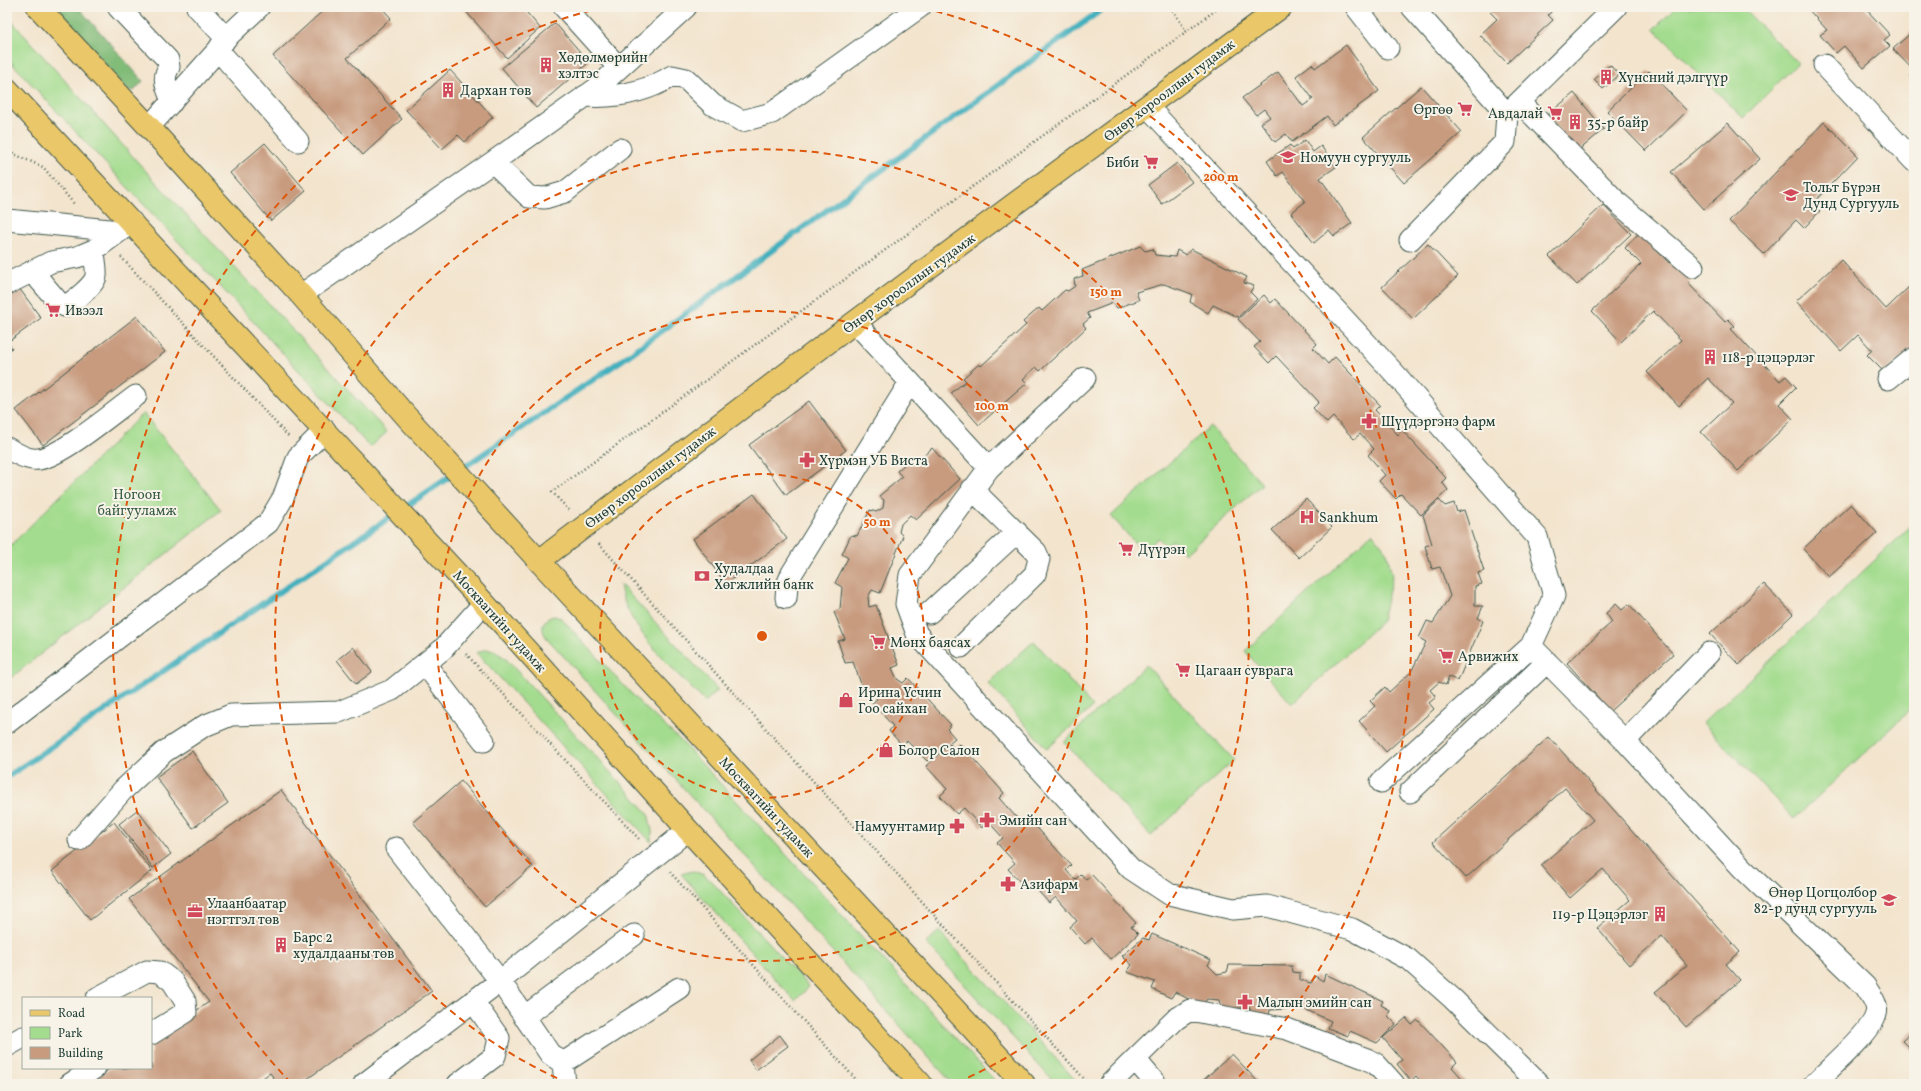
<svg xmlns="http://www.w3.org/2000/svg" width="1921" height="1091" viewBox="0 0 1921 1091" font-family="Vollkorn,serif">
<rect width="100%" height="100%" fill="#f7f3e8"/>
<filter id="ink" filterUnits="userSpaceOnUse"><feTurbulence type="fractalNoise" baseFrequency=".025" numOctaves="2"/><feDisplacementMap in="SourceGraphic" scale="8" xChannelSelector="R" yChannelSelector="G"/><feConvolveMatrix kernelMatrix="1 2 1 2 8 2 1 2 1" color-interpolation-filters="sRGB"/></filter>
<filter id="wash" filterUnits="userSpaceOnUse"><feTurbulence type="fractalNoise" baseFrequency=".012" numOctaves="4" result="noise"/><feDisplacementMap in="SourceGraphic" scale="16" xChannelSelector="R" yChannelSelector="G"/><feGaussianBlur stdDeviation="0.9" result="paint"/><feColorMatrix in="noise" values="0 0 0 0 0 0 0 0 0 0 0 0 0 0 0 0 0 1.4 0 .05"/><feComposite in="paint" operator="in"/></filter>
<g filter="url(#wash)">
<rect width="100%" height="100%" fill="#f3e4cd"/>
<path fill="#a3dc8e" stroke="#618c61" d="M1676 7H1742L1798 63 1743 118 1654 29Z
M7 16 153 179 387 432 370 447 7 58Z
M143 413 221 510 7 681V549Z
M1210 426 1262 484 1185 554 1173 540 1166 546 1158 538 1143 552 1111 516Z
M1913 524 1914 706 1794 819 1703 723Z
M1372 533 1387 552 1392 577 1382 621 1292 704 1245 651Z
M620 584 718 690 705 702C676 671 625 628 620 584Z
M554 616 561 618 641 704 681 741 998 1084H953L546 637C540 627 542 619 554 616Z
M1034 641 1093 707 1047 749 988 683Z
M486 649 494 651 505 658 648 813 652 831 651 842 477 653Z
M1146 665 1234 760 1151 836 1064 742Z
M693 871 704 875 713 883 809 987 795 1001 681 874Z
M939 931 1079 1084H1056L926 943Z"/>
<path fill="#82bc79" stroke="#507c56" d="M54 7H78L143 81 134 91 126 89Z"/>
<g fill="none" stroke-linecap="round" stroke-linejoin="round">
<path stroke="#42b0be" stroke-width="6" d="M7 777 622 360 1105 7"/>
</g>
<g id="blocks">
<path fill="#c89b7f" d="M327 7H381L391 18 347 58 402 119 363 155 273 56Z
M462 7H522L540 28 507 58Z
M1495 7H1556L1548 15 1553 20 1507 63 1480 35 1497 19 1490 12Z
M1806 7H1864L1890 35 1884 40 1890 46 1864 68 1844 46 1836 53 1820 35 1827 30Z
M555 23 589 62 536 108 502 68Z
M1914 30V71L1893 49Z
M1346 45 1379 91 1333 125 1327 116 1292 142 1286 134 1275 142 1261 123 1270 117 1264 109 1256 115 1242 98 1278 72 1303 106 1313 99 1296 76 1312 64 1315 68Z
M1610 65 1619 75 1603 89 1594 80Z
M450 70 493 117 465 142 458 135 442 149 406 110Z
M1649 71 1687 111 1646 151 1607 111Z
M1914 73V83L1909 78Z
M1421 86 1462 132 1404 183 1363 137Z
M1574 93 1604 129 1577 152 1546 116Z
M1824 122 1858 156 1813 203 1820 211 1804 228 1796 220 1764 254 1729 221Z
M1728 123 1760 159 1704 209 1671 172Z
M1305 140 1313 152 1321 146 1336 167 1320 178 1352 223 1334 236 1329 230 1314 243 1291 213 1305 202 1283 172 1277 176 1267 161 1290 145 1293 149Z
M265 143 306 191 271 221 230 173Z
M1177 163 1192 182 1162 204 1148 185Z
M1603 205 1631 234 1577 285 1549 256Z
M1640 232 1669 263 1672 260 1691 280 1688 283 1725 322 1728 319 1735 326 1731 329 1780 381 1786 376 1796 387 1779 404 1793 419 1738 471 1701 432 1732 403 1708 378 1679 406 1647 372 1681 340 1653 311 1621 342 1592 311 1641 264 1625 248Z
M1428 244 1458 276 1413 319 1382 287Z
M1140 246 1145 251 1153 249 1155 255 1175 257 1177 250 1186 255 1191 249 1247 277 1244 283 1254 286 1250 292 1257 299 1238 317 1213 305 1208 313 1190 302 1192 294 1164 284 1136 292 1139 300 1117 308 1113 303 1087 313 1090 318 1083 324 1086 328 1040 371 1036 367 1023 379 1027 383 979 425 951 393 966 381 963 378 979 364 981 366 1026 325 1023 322 1039 308 1042 311 1065 290 1068 291 1075 286 1074 279 1083 276 1082 270Z
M1841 260 1886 309 1914 282V345L1885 373 1867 355 1872 350 1858 335 1841 351 1796 301Z
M19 288 41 318 8 342 12 348 7 351V297Z
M1264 295 1271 303 1275 299 1317 344 1313 348 1328 364 1335 357 1380 405 1375 410 1398 435 1402 430 1446 478 1442 482 1448 490 1421 515 1401 494 1396 499 1379 481 1385 475 1368 455 1374 449 1360 434 1354 439 1333 417 1327 423 1313 408 1319 402 1276 356 1269 363 1254 347 1260 342 1238 319Z
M137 316 165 352 43 445 16 410Z
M809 401 846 450 786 495 749 445Z
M932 448 960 479 916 520 910 515 901 524 899 532 903 536 880 593 872 590 868 597 869 607 876 605 899 665 892 668 897 679 903 683 908 678 951 725 947 729 955 738 927 761 907 741 902 745 889 731 893 726 872 703 877 699 870 688 863 689 853 662 845 663 838 641 845 639 834 612 840 609 842 587 835 583 848 558 842 554 851 535 857 536 870 510 876 512 883 508 884 500 879 496 902 477 897 471 913 457 917 462Z
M754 494 787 539 726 584 693 539Z
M1306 499 1332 527 1299 558 1272 530Z
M1439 500 1445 506 1454 503 1457 512 1464 510 1484 571 1478 573 1482 584 1475 586V606H1483L1478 618 1483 621 1458 681 1449 677 1446 685 1439 682 1430 690 1436 697 1429 703 1434 709 1386 752 1359 721 1375 706 1370 701 1385 687 1389 692 1411 672 1426 642 1419 638 1427 621 1433 623 1450 596 1440 567 1432 569 1425 546 1432 544 1423 515Z
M1851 504 1877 533 1829 577 1803 549Z
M1764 584 1793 614 1739 665 1710 634Z
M1616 604 1622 610 1629 604 1673 654 1610 711 1567 663 1612 622 1606 613Z
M353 647 372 672 356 684 337 660Z
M1549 737 1740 952 1726 964 1740 980 1686 1027 1655 992 1687 965 1662 936 1629 965 1597 928 1630 900 1603 869 1570 898 1541 865 1593 820 1565 788 1466 878 1433 842Z
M950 744 955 749 960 744 1004 793 999 798 1024 826 1030 820 1071 865 1066 870 1075 880 1081 874 1086 880 1092 875 1136 923 1131 927 1138 934 1111 959 1092 938 1085 944 1070 927 1077 921 1056 897 1049 903 1030 882 1025 887 1008 869 1015 863 997 843 1003 838 987 820 982 828 964 808 957 814 940 796 947 789 926 766Z
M192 751 228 803 193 828 156 777Z
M461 781 533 866 485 907 413 822Z
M281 790 432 991 300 1084H278L270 1073 254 1084H87L111 1068H151V1041L209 1002 129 899Z
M137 810 171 854 153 868 119 824Z
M114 822 152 871 90 920 52 871Z
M1152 934 1211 960 1208 965 1217 974 1227 972 1229 965 1292 966 1293 972 1300 973V980L1311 983 1315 976 1323 981 1325 974 1383 1001 1381 1005 1390 1010 1388 1016 1396 1024 1377 1043 1350 1031 1348 1036 1328 1028 1331 1021 1302 1008 1270 1010 1269 1016H1249L1250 1008H1221L1219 1000 1207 999 1202 1006 1175 992 1171 998 1152 989 1155 982 1127 972 1132 965 1122 956 1143 938 1149 940Z
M1406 1018 1412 1025 1418 1020 1457 1062 1452 1067 1467 1084H1423L1416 1076 1411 1081 1397 1064 1402 1060 1383 1038Z
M1914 1030V1053L1902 1041Z
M780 1035 788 1046 756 1070 749 1060Z
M1232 1054 1260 1084H1199Z"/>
</g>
</g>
<g filter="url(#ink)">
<use href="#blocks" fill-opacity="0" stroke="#3f564b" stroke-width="1"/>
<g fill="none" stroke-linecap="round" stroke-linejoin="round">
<g stroke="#3f564b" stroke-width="23">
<path id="minor" d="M118 7 168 60 169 67C161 80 168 89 172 102
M197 7 226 38 218 50
M564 7 618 67
M1356 7 1388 48
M226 38 259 7
M1824 65 1914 161
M585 96C615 98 646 92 672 76L686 79 713 105 742 121 772 113 920 7
M1520 102 1618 203 1693 267
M1148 107 1396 375 1537 537 1554 596 1531 646 1381 782
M1509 112 1616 7
M149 127 218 50 298 141
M493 162 529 197 545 198 565 192 620 149
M7 220 120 231
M1410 240 1505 142 1507 114 1412 7
M32 271 60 304 65 306C73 302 95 285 96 276 97 268 94 258 94 250
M7 284 51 262 77 257 94 250 132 222
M301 295 493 162 597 88 686 7
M1888 379 1914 358
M910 382 989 468 910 575 906 604 917 634 1131 869 1169 894 1233 909 1267 906 1352 929 1408 959 1453 999 1539 1084
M7 448C15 453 29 461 39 459 62 456 115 411 136 396
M989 468 1085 378
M786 598 787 585 792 573 910 382 855 322
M929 613 1017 532
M1531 646 1625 741 1742 868 1865 986C1870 994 1879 1005 1876 1014 1872 1033 1828 1069 1814 1084
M961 647 1035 574 1039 559 1036 552 972 489
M425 664 484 741
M7 723 268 523 283 498 298 457 325 430
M1625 741 1709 653
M1410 792 1547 662
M79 840 123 790 164 752 204 726 231 715 339 712 392 690 443 649 484 603
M396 848 500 981 550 1054 563 1063 679 988
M97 998 147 971 160 972 172 981 185 1001 186 1012 151 1034
M524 1017 634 935
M7 1046 23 1037
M1135 1059 1176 1019 1190 1010 1287 1029 1367 1059 1376 1064 1394 1084
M563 1063 565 1084
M70 1084 95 1068
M364 1084 500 981 688 830
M458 1084 495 1056 499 1038 473 1001
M1110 1084 1135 1059 1156 1084"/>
</g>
<g stroke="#3f564b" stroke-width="24">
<path id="major" d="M539 561 855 322 1281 7"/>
</g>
<g stroke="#3f564b" stroke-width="24">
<path id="highway" d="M38 7 149 127 301 295 406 416 539 561 1024 1084
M7 89 484 603 688 830 921 1084"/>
</g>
<path stroke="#3f564b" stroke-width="2.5" stroke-dasharray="1 3" stroke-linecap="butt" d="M1171 7 1186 31
M7 147 16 155 43 167 75 205
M121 257 288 436
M569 510 552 492 1220 7
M599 544 935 916 1089 1084
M466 654 640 840
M670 872 860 1084"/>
<use href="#minor" stroke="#fff" stroke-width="21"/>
<use href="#major" stroke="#eac769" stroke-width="22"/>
<use href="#highway" stroke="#eac769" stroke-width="22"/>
</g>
</g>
<g fill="none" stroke="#de580e" stroke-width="2" stroke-dasharray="7 5">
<circle cx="762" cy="636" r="162"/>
<circle cx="762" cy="636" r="325"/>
<path d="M568 1083A487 487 0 1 1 956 1083"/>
<path d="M291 1083A649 649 0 0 1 600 8M924 8A649 649 0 0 1 1233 1083"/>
</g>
<defs>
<g id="building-bare" transform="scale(1.2)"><path d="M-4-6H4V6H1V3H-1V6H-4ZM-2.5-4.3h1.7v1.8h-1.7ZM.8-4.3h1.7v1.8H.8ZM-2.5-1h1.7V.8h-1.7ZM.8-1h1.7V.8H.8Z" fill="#d1495b" stroke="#f7f3e8" stroke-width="2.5" paint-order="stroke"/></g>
<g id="supermarket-bare" transform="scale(1.2)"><path d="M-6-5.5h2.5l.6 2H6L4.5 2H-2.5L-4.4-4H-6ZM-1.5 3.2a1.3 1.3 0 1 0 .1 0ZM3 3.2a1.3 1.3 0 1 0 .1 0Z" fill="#d1495b" stroke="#f7f3e8" stroke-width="2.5" paint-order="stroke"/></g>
<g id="school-bare" transform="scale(1.2)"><path d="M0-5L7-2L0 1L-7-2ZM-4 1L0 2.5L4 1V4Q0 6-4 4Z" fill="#d1495b" stroke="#f7f3e8" stroke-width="2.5" paint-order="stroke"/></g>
<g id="pharmacy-bare" transform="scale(1.2)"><path d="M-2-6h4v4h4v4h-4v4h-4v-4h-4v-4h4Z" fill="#d1495b" stroke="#f7f3e8" stroke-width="2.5" paint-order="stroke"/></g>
<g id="hospital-bare" transform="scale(1.2)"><path d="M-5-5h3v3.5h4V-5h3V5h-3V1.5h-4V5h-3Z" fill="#d1495b" stroke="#f7f3e8" stroke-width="2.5" paint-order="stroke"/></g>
<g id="bank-bare" transform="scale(1.2)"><path d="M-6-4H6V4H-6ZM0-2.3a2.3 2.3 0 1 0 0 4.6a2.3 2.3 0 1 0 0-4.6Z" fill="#d1495b" stroke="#f7f3e8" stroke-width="2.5" paint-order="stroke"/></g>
<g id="shop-bare" transform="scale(1.2)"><path d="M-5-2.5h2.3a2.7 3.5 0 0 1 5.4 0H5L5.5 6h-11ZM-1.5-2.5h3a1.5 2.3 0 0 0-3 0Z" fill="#d1495b" stroke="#f7f3e8" stroke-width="2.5" paint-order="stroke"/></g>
<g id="office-bare" transform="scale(1.2)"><path d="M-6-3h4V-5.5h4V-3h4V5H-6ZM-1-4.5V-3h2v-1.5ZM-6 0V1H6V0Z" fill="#d1495b" stroke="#f7f3e8" stroke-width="2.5" paint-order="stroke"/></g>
</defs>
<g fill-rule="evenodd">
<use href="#building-bare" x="546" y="65"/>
<use href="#building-bare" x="1606" y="77"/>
<use href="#building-bare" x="448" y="90"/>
<use href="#supermarket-bare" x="1465" y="109"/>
<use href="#supermarket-bare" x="1555" y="113"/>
<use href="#building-bare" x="1575" y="122"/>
<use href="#school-bare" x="1288" y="157"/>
<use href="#supermarket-bare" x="1151" y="162"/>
<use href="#school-bare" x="1791" y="195"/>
<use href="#supermarket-bare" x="53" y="310"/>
<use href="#building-bare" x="1710" y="357"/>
<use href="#pharmacy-bare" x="1369" y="421"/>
<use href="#pharmacy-bare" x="807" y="460"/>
<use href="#hospital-bare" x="1307" y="517"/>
<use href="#supermarket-bare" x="1126" y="549"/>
<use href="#bank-bare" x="702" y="576"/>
<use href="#supermarket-bare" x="878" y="642"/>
<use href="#supermarket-bare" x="1446" y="656"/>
<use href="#supermarket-bare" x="1183" y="670"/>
<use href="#shop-bare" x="846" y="700"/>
<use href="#shop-bare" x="886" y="750"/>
<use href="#pharmacy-bare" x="987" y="820"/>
<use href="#pharmacy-bare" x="957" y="826"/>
<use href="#pharmacy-bare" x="1008" y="884"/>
<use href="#school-bare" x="1889" y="900"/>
<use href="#office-bare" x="195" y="911"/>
<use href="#building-bare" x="1660" y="914"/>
<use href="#building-bare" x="281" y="945"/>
<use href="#pharmacy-bare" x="1245" y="1002"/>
</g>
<g text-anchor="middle" stroke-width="4" stroke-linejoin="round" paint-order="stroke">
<g font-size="14" fill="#1f3d34" stroke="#f7f3e8" text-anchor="start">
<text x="558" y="62">Хөдөлмөрийн<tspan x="558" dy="16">хэлтэс</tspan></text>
<text x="1618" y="82">Хүнсний дэлгүүр</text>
<text x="460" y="95">Дархан төв</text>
<text x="1453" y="114" text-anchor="end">Өргөө</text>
<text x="1543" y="118" text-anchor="end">Авдалай</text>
<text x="1587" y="127">35-р байр</text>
<text x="1300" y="162">Номуун сургууль</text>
<text x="1139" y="167" text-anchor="end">Биби</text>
<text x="1803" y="192">Тольт Бүрэн<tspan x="1803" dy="16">Дунд Сургууль</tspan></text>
<text x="65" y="315">Ивээл</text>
<text x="1722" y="362">118-р цэцэрлэг</text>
<text x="1381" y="426">Шүүдэргэнэ фарм</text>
<text x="819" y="465">Хүрмэн УБ Виста</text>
<text x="1319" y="522">Sankhum</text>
<text x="1138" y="554">Дүүрэн</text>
<text x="714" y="573">Худалдаа<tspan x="714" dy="16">Хөгжлийн банк</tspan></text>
<text x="890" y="647">Мөнх баясах</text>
<text x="1458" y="661">Арвижих</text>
<text x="1195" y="675">Цагаан суврага</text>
<text x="858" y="697">Ирина Үсчин<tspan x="858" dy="16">Гоо сайхан</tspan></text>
<text x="898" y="755">Болор Салон</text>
<text x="999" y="825">Эмийн сан</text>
<text x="945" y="831" text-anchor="end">Намуунтамир</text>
<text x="1020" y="889">Азифарм</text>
<text x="1877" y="897" text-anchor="end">Өнөр Цогцолбор<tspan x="1877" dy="16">82-р дунд сургууль</tspan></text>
<text x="207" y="908">Улаанбаатар<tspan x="207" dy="16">нэгтгэл төв</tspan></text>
<text x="1648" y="919" text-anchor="end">119-р Цэцэрлэг</text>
<text x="293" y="942">Барс 2<tspan x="293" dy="16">худалдааны төв</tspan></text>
<text x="1257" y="1007">Малын эмийн сан</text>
</g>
<g font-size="14" fill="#1f3d34" stroke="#f7f3e8">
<text transform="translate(1169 90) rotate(-37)" y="5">Өнөр хорооллын гудамж</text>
<text transform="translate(909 283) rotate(-36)" y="5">Өнөр хорооллын гудамж</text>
<text transform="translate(650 477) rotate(-37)" y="5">Өнөр хорооллын гудамж</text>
<text transform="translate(500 621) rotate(48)" y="5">Москвагийн гудамж</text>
<text transform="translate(767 807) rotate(47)" y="5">Москвагийн гудамж</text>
</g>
<g font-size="14" fill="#395d46" stroke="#f7f3e8">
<text x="137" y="499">Ногоон<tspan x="137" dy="16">байгууламж</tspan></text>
</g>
</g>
<circle cx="762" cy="636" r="6" fill="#de580e" stroke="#f7f3e8" stroke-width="2"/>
<g font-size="12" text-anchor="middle" font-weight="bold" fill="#de580e" stroke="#f7f3e8" stroke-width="4" stroke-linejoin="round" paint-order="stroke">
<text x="1221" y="181">200 m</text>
<text x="1106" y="296">150 m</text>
<text x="992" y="410">100 m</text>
<text x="877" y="526">50 m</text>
</g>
<rect width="1921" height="1091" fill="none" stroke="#f7f3e8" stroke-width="24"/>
<rect x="22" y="997" width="130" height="72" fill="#f7f3e8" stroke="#a1aaa0"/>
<rect x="30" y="1010" width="20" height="6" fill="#eac769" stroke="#a1aaa0"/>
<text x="58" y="1017" font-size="12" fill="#1f3d34">Road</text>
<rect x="30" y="1027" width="20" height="12" fill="#a3dc8e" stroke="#a1aaa0"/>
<text x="58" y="1037" font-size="12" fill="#1f3d34">Park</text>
<rect x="30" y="1047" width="20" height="12" fill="#c89b7f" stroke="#a1aaa0"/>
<text x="58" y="1057" font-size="12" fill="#1f3d34">Building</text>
</svg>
